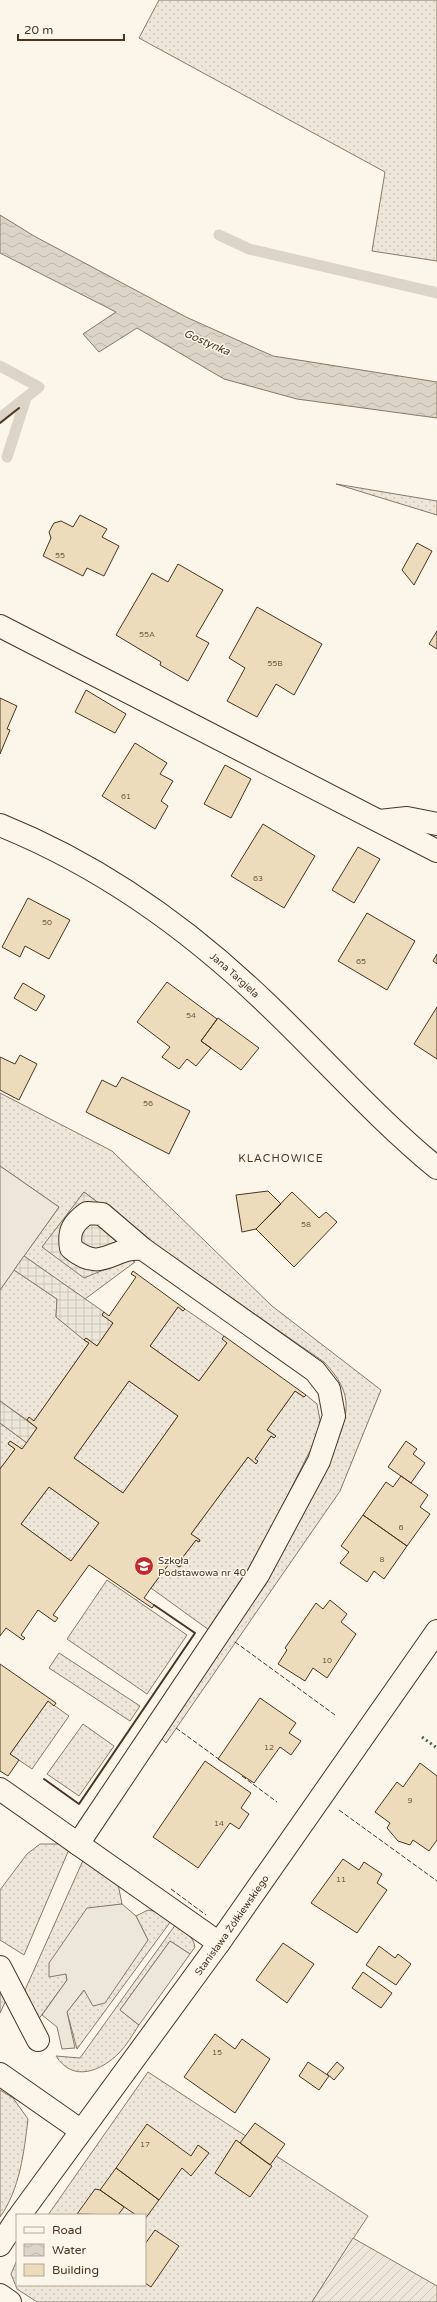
<svg xmlns="http://www.w3.org/2000/svg" width="437" height="2302" viewBox="0 0 437 2302" font-family="'Varela Round',sans-serif">
<defs>
<pattern id="grass-dots" width="8" height="8" patternUnits="userSpaceOnUse"><rect width="8" height="8" fill="#ede6d9"/><path d="M2 2h.1M6 6h.1" fill="none" stroke="#cdc6ba" stroke-width="1.8" stroke-linecap="round"/></pattern>
<pattern id="garden-furrows" width="10" height="10" patternUnits="userSpaceOnUse"><rect width="10" height="10" fill="#ede6d9"/><path d="M-1 1l2-2M0 10L10 0M9 11l2-2" fill="none" stroke="#cdc6ba"/></pattern>
<pattern id="plaza-grid" width="8" height="8" patternUnits="userSpaceOnUse"><rect width="8" height="8" fill="#ede7d9"/><path d="M0 4h8M4 0v8" fill="none" stroke="#cdc7ba"/></pattern>
<pattern id="water-waves" width="16" height="10" patternUnits="userSpaceOnUse"><rect width="16" height="10" fill="#dcd4c6"/><path d="M0 5q4-4 8 0t8 0" fill="none" stroke="#beb7aa"/></pattern>
</defs>
<rect width="100%" height="100%" fill="#fbf6e9"/>
<path fill="url(#grass-dots)" stroke="#887966" d="M159 0H437V261L372 251 385 172 139 38Z
M336 484 437 501V515Z
M0 1093 112 1151 272 1306 381 1390 340 1491 166 1743 162 1739V1732L333 1453C348 1413 356 1396 324 1362L145 1238 84 1192 43 1247 130 1259 135 1262 85 1299 24 1256 59 1207 0 1166Z
M14 1270 57 1299 56 1317 89 1343 34 1421 29 1418 27 1420 0 1401V1290Z
M178 1307 183 1311 185 1309 224 1336 227 1343 199 1381 150 1346Z
M129 1381 178 1416 123 1493 74 1458Z
M295 1391 304 1397 306 1395 317 1404 320 1420 318 1435 257 1556 209 1630 151 1588 171 1561 179 1567 182 1565 179 1562 196 1540 199 1542 200 1540 191 1534 248 1457 256 1463 255 1459 271 1436 274 1438 276 1436 267 1430Z
M0 1423 27 1443 22 1449 10 1441 8 1444 15 1449 0 1469Z
M49 1487 99 1523 71 1561 21 1524Z
M107 1580 187 1635 147 1694 67 1639Z
M59 1653 140 1706 130 1721 49 1668Z
M48 1701 69 1716 32 1769 10 1754Z
M83 1724 114 1746 79 1796 47 1774Z
M40 1844H66L70 1847 24 1955 0 1940V1890L27 1854Z
M85 1856 118 1884 122 1904 87 1909 66 1974 67 1980 38 2020 25 1990Z
M148 1910 158 1912 171 1921 77 2049 67 2012 84 1990 148 1940 136 1916Z
M176 1924C185 1931 193 1936 195 1947L190 1954 170 1941 120 2010 139 2025C133 2034 127 2045 119 2053 101 2071 73 2083 56 2056L80 2058Z
M0 1983 7 1998 0 2013Z
M148 2072 368 2216 312 2302H37L17 2289 11 2274 17 2260V2285H145V2215H48Z
M0 2090 13 2098 28 2119C24 2152 20 2189 0 2217Z"/>
<path fill="url(#garden-furrows)" stroke="#887966" d="M353 2238 437 2286V2302H312Z"/>
<path fill="#ede6d9" stroke="#887966" d="M0 1166 59 1207 0 1290Z"/>
<path fill="#ede7d9" stroke="#887966" d="M122 1904 136 1916 148 1940 105 2003 93 2006 84 1990 67 2012 75 2048 62 2049 57 2027 42 2015 67 1980 66 1974 49 1977V1963L87 1908Z
M170 1941 190 1954 139 2025 120 2010Z"/>
<path fill="url(#plaza-grid)" stroke="#887966" d="M84 1192 145 1238 130 1259 84 1278 42 1247Z
M24 1256 104 1312 102 1315 113 1323 97 1346 86 1338 84 1340 56 1317 57 1299 14 1270Z
M0 1401 37 1428 27 1443 0 1423Z"/>
<path fill="url(#water-waves)" stroke="#887966" d="M0 215 34 236 186 317 273 356 437 382V418L297 399 224 379 137 328 99 352 83 334 116 312 0 253Z"/>
<g fill="none" stroke-linecap="round" stroke-linejoin="round">
<path stroke="#dcd4c6" stroke-width="11" d="M219 235 249 249 437 293
M0 366 39 387 0 418
M7 457 26 398"/>
</g>
<path fill="#ecdcbc" stroke="#4a3520" fill-rule="evenodd" d="M80 515 107 529 102 537 119 546 104 576 87 568 83 576 43 556 51 538 49 532 54 523 61 521 73 527Z
M417 543 432 551 414 585 402 570Z
M178 564 223 590 196 636 209 643 188 681 160 665 161 662 116 635 152 573 168 582Z
M257 607 322 644 294 695 276 684 257 717 227 701 245 668 229 658Z
M437 631V649L429 644Z
M86 690 126 714 115 733 75 712Z
M0 698 17 706 7 729 10 730 0 754Z
M135 743 167 763 160 774 173 781 161 801 168 806 155 829 102 796Z
M225 765 251 779 231 818 204 804Z
M263 824 315 856 284 908 231 876Z
M358 847 380 859 354 903 332 890Z
M28 898 70 920 49 959 25 946 20 957 2 947Z
M367 913 415 941 387 990 338 961Z
M437 954V964L433 961Z
M167 982 217 1019 201 1041 211 1048 196 1066 187 1059 179 1069 162 1057 170 1047 137 1022Z
M23 983 45 996 36 1011 14 998Z
M437 1007V1059L414 1044Z
M218 1018 259 1048 241 1070 201 1041Z
M20 1055 37 1064 19 1100 0 1090V1057L15 1064Z
M122 1077 190 1111 169 1154 86 1112 102 1080 116 1087Z
M268 1191 281 1204 256 1229 242 1232 236 1195Z
M292 1192 319 1218 326 1212 337 1222 294 1267 256 1229Z
M133 1271 185 1309 183 1311 178 1307 150 1346 199 1381 227 1343 222 1339 224 1336 306 1395 304 1397 295 1391 267 1430 276 1436 274 1438 271 1436 255 1459 258 1461 256 1464 248 1457 191 1534 200 1540 199 1542 196 1540 179 1562 182 1565 179 1567 171 1561 151 1588 144 1598 154 1605 152 1608 89 1565 53 1615 58 1618 55 1622 38 1610 21 1635 25 1638 23 1640 6 1628 0 1636V1469L15 1449 8 1444 10 1441 22 1449 37 1428 27 1420 29 1417 34 1421 89 1343 84 1340 86 1338 97 1346 113 1323 102 1315 104 1312 109 1316 136 1277 131 1274ZM129 1381 178 1416 123 1493 74 1458ZM49 1487 99 1523 71 1561 21 1524Z
M406 1441 417 1449 413 1454 425 1463 411 1483 388 1467Z
M401 1476 428 1495 420 1507 430 1514 407 1546 363 1515 386 1482 393 1487Z
M363 1515 407 1546 384 1579 374 1571 367 1582 340 1563 349 1552 341 1546Z
M330 1600 347 1614 341 1622 356 1634 327 1678 313 1668 305 1681 278 1664 287 1650 285 1648 316 1603 323 1609Z
M0 1664 56 1703 54 1706 48 1701 10 1754 19 1760 8 1776 0 1771Z
M260 1698 296 1723 289 1733 301 1741 291 1755 280 1747 254 1783 218 1759Z
M205 1761 251 1793 241 1808 249 1814 239 1829 230 1823 198 1868 153 1837Z
M420 1763 437 1776V1840L429 1851 413 1840 410 1845 398 1841 387 1828 390 1823 375 1812 397 1782 403 1787Z
M343 1859 359 1870 364 1862 382 1874 377 1883 387 1890 357 1933 311 1903Z
M283 1943 314 1964 287 2003 256 1980Z
M379 1946 395 1958 398 1954 411 1964 396 1985 366 1965Z
M363 1972 392 1993 381 2008 352 1988Z
M215 2034 235 2049 242 2039 270 2059 235 2113 184 2077Z
M308 2062 329 2076 319 2090 299 2076Z
M337 2062 344 2068 334 2080 327 2074Z
M255 2123 285 2144 270 2165 240 2143Z
M147 2124 191 2156 198 2145 209 2153 191 2176 182 2168 159 2200 116 2168Z
M236 2140 272 2166 250 2197 215 2173Z
M116 2168 159 2200 145 2219V2215H136L100 2190Z
M95 2189 100 2190 124 2207 118 2215 77 2214Z
M155 2230 179 2246 151 2287 145 2283V2244Z"/>
<g fill="none" stroke-linecap="round" stroke-linejoin="round">
<g stroke="#4a3520" stroke-width="24">
<g id="minor">
<path d="M0 626 437 851"/>
<path d="M379 821 407 818 437 824"/>
<path id="s1" d="M0 825C99 865 188 928 265 1002 323 1057 375 1117 437 1168"/>
<path d="M0 1789 219 1943"/>
<path d="M78 1844 258 1575 319 1461 334 1416 329 1389 315 1371 143 1249 102 1214 87 1213C73 1223 68 1231 71 1248 103 1275 113 1245 143 1249"/>
<path d="M0 1967 38 2040"/>
<path d="M0 2074 80 2130"/>
<path id="s2" d="M20 2215 219 1943 437 1631"/>
<path d="M0 2245 17 2219"/>
<path d="M0 2295 10 2302"/>
</g>
</g>
<use href="#minor" stroke="#fbf6e9" stroke-width="22"/>
<path stroke="#436837" stroke-width="3" stroke-dasharray="2 3" stroke-linecap="butt" d="M422 1737 437 1748"/>
<path stroke="#4a3520" stroke-width="1" stroke-dasharray="5 2" stroke-linecap="butt" d="M235 1642 335 1715
M176 1728 220 1760
M242 1776 277 1802
M339 1810 437 1881
M171 1889 206 1915"/>
<path stroke="#4a3520" stroke-width="2" d="M0 423 19 408
M44 1779 79 1804 195 1633 154 1605"/>
</g>
<defs>
<g id="school-disc" transform="scale(1)"><circle r="9.5" fill="#c62828" stroke="#fbf6e9"/><path d="M0-5L7-2L0 1L-7-2ZM-4 1L0 2.5L4 1V4Q0 6-4 4Z" fill="#fff"/></g>
</defs>
<g fill-rule="evenodd">
<use href="#school-disc" x="144" y="1566"/>
</g>
<g text-anchor="middle" stroke-width="3" stroke-linejoin="round" paint-order="stroke">
<g font-size="8" fill="#725f47">
<text x="60" y="558">55</text>
<text x="147" y="637">55A</text>
<text x="275" y="666">55B</text>
<text x="126" y="799">61</text>
<text x="258" y="881">63</text>
<text x="47" y="925">50</text>
<text x="361" y="964">65</text>
<text x="191" y="1018">54</text>
<text x="148" y="1106">56</text>
<text x="306" y="1227">58</text>
<text x="401" y="1530">6</text>
<text x="382" y="1562">8</text>
<text x="327" y="1663">10</text>
<text x="269" y="1750">12</text>
<text x="410" y="1803">9</text>
<text x="219" y="1826">14</text>
<text x="341" y="1882">11</text>
<text x="217" y="2055">15</text>
<text x="145" y="2147">17</text>
</g>
<g font-size="10" fill="#4a3520" stroke="#fbf6e9">
<text dy="4" stroke="none"><textPath href="#s1" startOffset="280">Jana Targiela</textPath></text>
<text dy="4" stroke="none"><textPath href="#s2" startOffset="359">Stanisława Żółkiewskiego</textPath></text>
</g>
<g font-size="10" fill="#4a3520" stroke="#fbf6e9" text-anchor="start">
<text x="158" y="1564">Szkoła<tspan x="158" dy="12">Podstawowa nr 40</tspan></text>
</g>
<g font-size="11" font-style="italic" fill="#4a3520" stroke="#fbf6e9">
<text transform="translate(207 342) rotate(24)" y="4">Gostynka</text>
</g>
<g font-size="11" letter-spacing="1" fill="#4a3520" stroke="#fbf6e9">
<text x="281" y="1162">KLACHOWICE</text>
</g>
</g>
<rect x="16" y="2214" width="130" height="72" fill="#fbf6e9" stroke="#b4a999"/>
<rect x="24" y="2227" width="20" height="6" fill="#fbf6e9" stroke="#b4a999"/>
<text x="52" y="2234" font-size="12" fill="#4a3520">Road</text>
<rect x="24" y="2244" width="20" height="12" fill="url(#water-waves)" stroke="#b4a999"/>
<text x="52" y="2254" font-size="12" fill="#4a3520">Water</text>
<rect x="24" y="2264" width="20" height="12" fill="#ecdcbc" stroke="#b4a999"/>
<text x="52" y="2274" font-size="12" fill="#4a3520">Building</text>
<path d="M18 34v6h106v-6" fill="none" stroke="#4a3520" stroke-width="2"/>
<text x="24" y="34" font-size="12" fill="#4a3520" stroke="#fbf6e9" stroke-width="3" paint-order="stroke">20 m</text>
</svg>
